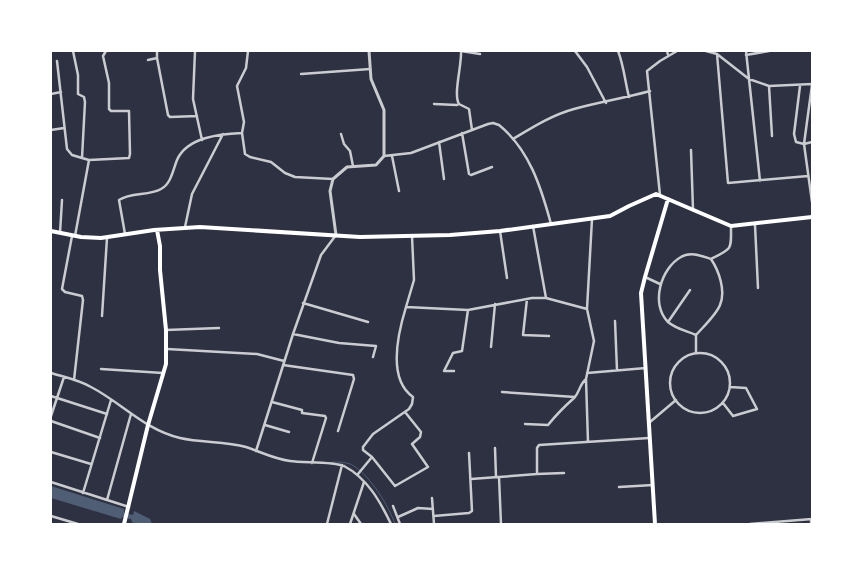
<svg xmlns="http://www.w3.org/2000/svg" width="863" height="575" viewBox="0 0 863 575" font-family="Poppins,sans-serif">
<rect width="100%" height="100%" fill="#2d3142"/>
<path fill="#4f5d75" d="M51 486 124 509V513L133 515 134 511 150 519 152 524H133L131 519 122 517 121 519 51 498Z"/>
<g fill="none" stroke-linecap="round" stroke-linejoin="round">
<path stroke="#4f5d75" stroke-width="1" d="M333 462C340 462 348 462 354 466 370 476 389 506 395 524"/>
<path stroke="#caccd0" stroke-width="2.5" d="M73 51 78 75V94L84 97 85 102 82 158 89 160 75 236
M157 51V58L168 115 170 117 197 116
M195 51 193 99 202 140
M248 51 246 68 237 86 244 122 242 133 245 154 250 157 271 162 285 173 295 177 333 179
M461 51C462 65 453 94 459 104L469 109 472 130
M461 51 480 54
M575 51 587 67 606 103
M618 51C624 66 625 82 629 97
M667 51 668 55
M706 51 717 54 728 183 808 176
M746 51 760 181
M717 54 749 79 769 86 772 136
M746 55 769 51
M148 60 157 58
M57 61 67 149 72 155 82 158
M301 74 370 69
M812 85 804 144 812 142
M769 86 812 84
M800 86 794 134 796 142 804 144 812 202
M51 94 61 92
M434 104 457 105 459 104
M51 130 64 128
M462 133 469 174 471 175 492 167
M341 134 344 144 350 151 353 166
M513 139C533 127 552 115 574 109 599 102 625 98 650 91
M439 142 444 179
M691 150 693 210
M384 156 411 153 488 124 493 123 499 125C529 149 541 187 551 224
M392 156 399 191
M89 160 129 158 130 154 129 111H111L109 109V83L103 56 106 51
M660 195 647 71 660 61 677 51
M755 225 758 288
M533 226 546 298
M185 227 192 194 223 134
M500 231 507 278
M60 233 62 200
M125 234 119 200C131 192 149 196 161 189 171 184 173 170 177 160 187 137 220 134 242 133
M72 236 62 289 65 292 82 296 83 300 74 380
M412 236 414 280 406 307 468 310 532 298H546L587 309
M711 259C733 248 731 250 731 226
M645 277 660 284
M527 299 523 335 549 336
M303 303 368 322
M102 316 107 238
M615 321 617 370
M668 322 690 290
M166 330 219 328
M293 334 339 343 376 346 373 357
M491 347 495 304
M167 349 257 354 284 361
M696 353V335C687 331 676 329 668 322 650 304 661 268 681 257 690 251 702 256 711 259 719 271 726 291 720 305 716 315 704 326 696 335
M670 383a30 30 0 1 1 60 0a30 30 0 1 1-60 0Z
M283 365 353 375 354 379 338 431
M101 369 163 373
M454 371H444L453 353 462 351 468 310
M51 373C64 377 79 380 91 387 122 403 145 430 180 438 202 443 225 441 246 447 261 452 274 459 290 461 303 463 333 461 344 466 367 478 380 501 391 524
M587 373 646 368
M502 392 575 397
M51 396 107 414
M272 402 302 410V413L325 416 326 418 312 463
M723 403 733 416 757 409 746 388 730 387
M405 412 421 432 420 437 412 444 428 467 395 486 372 457 363 450V447L373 434 409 409 412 404 413 397C387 379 398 333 406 307
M51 416 64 377
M51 421 100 438
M650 422 676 400
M525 424 548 425C556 415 565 406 574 398 580 392 579 385 586 379
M265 425 289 432
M588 442 586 379 594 341 587 309 592 219
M495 448 496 477
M256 451 293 334 321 255 336 235
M51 452 91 464
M358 474 372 457
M537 474 564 473
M471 479 498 477
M51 482 129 507
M619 487 653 485
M83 493 111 400
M432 498 434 524
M107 500 131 414
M393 506 400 524
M354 514 361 524
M51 516 78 524
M434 516 469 513 472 511 469 453
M398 517 418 508 433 509
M811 520V524
M327 524 342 465
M350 524 364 482
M501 524 499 477 537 474V448L539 445 649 438
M750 524 812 519"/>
<path stroke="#caccd0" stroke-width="3" d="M336 235 330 191 333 179 347 167 376 165 384 156V110L371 79 369 51"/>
<path stroke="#fff" stroke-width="4" d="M51 231 81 237 101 238 154 230 200 227 360 237 450 235 500 231 610 216 629 206 656 194 731 226 812 217
M124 524 148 425 166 364V330L160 270V246L157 230
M655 524 641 293 645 277 668 199"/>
</g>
<rect width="863" height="575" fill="none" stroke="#ffffff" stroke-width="104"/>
</svg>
